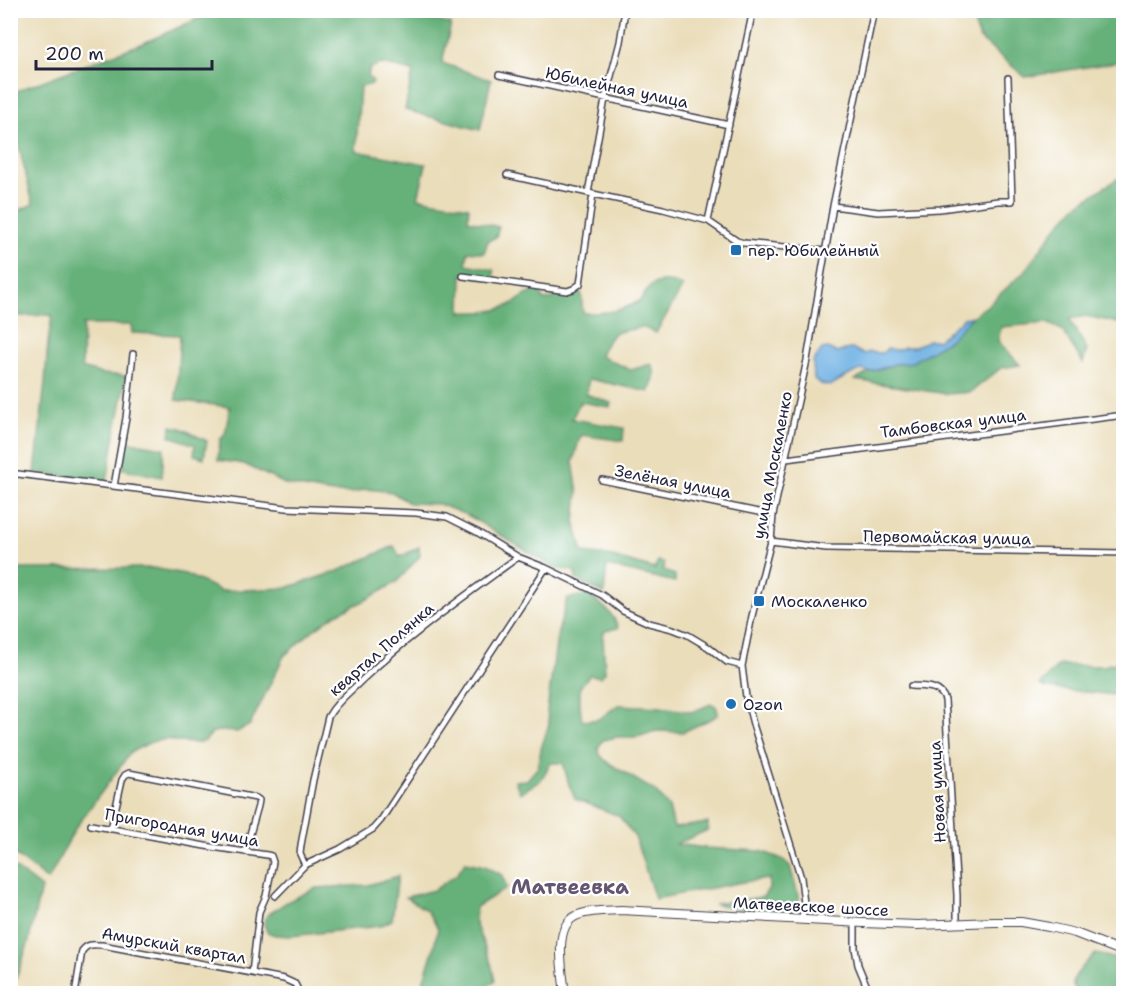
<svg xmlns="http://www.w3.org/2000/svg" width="1134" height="1004" viewBox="0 0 1134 1004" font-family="'Shantell Sans',sans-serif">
<rect width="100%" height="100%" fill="#fff"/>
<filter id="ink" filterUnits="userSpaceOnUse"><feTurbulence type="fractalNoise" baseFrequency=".0167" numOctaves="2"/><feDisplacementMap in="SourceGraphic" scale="12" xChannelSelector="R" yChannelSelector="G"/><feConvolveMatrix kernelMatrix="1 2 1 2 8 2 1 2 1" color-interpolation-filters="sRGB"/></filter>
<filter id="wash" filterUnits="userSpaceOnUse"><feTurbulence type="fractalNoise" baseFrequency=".008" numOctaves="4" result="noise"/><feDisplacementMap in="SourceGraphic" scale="24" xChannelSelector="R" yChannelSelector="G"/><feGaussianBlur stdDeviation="1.35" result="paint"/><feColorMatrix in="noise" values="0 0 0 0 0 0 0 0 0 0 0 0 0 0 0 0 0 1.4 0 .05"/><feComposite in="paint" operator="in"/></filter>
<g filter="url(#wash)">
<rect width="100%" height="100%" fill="#eaddba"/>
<path fill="#66b17a" stroke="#446a5a" stroke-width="1.5" d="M215 11H434L432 20 451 24 442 63 491 80 480 130 405 110 413 71 381 64 370 68 368 77 373 81 372 84 360 87 356 151 426 164 418 198 469 207 468 220 499 227 496 237 488 241 484 253 468 251 466 264 494 270V279L462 275 461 312C478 313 499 312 514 303 526 296 525 293 540 291L543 300 552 299 555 291 567 293 581 292 583 313C602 313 622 312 639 301 644 297 646 290 651 286 660 279 673 282 683 286L656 333 642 327 614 333 603 348 600 356 631 370 651 364C658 373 653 382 649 392L589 379 586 394 611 403 610 407 580 402 572 419 624 428 623 441 582 435 579 440 573 462 578 492 575 523 583 553 609 556 655 569 658 561 664 563V571L675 575V582L607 566 604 594 576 579 575 573 571 570 556 569 469 516 439 504 409 503 392 492 367 489 352 493H333L287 485 244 464 218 460 220 440 225 434 230 407 176 400 180 335 132 333 131 325H83L82 368 102 374 127 376 116 429 107 481 35 473 45 382 48 342 52 315 19 316 11 311V214L33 204 11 115V93L146 42Z
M974 11H1123V61L1025 77 979 38 975 26Z
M1123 175V324L1086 316 1069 319 1087 349 1083 363 1062 330 1047 323 1001 327 998 341 1020 365 1001 368 971 392 947 394 855 380 870 372 895 364 912 362 949 340 973 316 988 305 1024 272 1055 229 1076 206Z
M171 426 181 428 207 441 204 458 194 455 195 445 170 436Z
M125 441 164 448 162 477 123 469Z
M394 546 400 557 419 547 420 556 397 582 366 600 336 614 311 632 284 656 250 725 237 732 220 731 213 732 205 741 198 743 178 742 168 739 161 740 151 742 131 752 76 827 48 880 11 852V567L17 569 153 568 185 574 221 591 286 588 338 571Z
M586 594C598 601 615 614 618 628L605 631 603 636 605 672 601 677 590 675 580 687V704L582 721 599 719 618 705 660 707 692 712 711 704C717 705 717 708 718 714L713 718 683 732 656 731 637 737H618L603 740 598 748 600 755 607 762 655 791 669 807 674 828 707 823H708V830L676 844 706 848 761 851 782 859 790 866 799 899 793 913 739 909 714 904 763 897 769 888V879L743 882 655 899 635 837 619 816 575 799 569 785 563 763H551L540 781 520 793 515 781 527 780 538 767 541 749 549 724 547 711 557 636 567 599Z
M1123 661V692L1115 695 1046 688 1040 685 1059 665 1103 666Z
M465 862 485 866 502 875 507 888 476 907 475 923 491 963 495 981 479 992 454 988 435 990 421 988 433 951 438 928 427 911 406 897 434 890 457 874Z
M11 865 41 888 28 944 11 993Z
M398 876 392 920 380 926 291 936 275 935 267 932 264 924 267 915 287 902 316 888 368 885Z
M1096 954 1123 960V993H1078L1073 986V980C1076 974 1090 957 1096 954Z"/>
<path fill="#6eb1e3" stroke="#486a8f" stroke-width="1.5" d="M973 316 949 340 912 362 895 364 870 372 861 370 845 377 830 386 821 384 814 379 813 362 822 349 828 348 837 353C849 348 852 347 863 354L870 352 882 353 887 349 897 350 905 347H914L929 340H938L964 318Z"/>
</g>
<g filter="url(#ink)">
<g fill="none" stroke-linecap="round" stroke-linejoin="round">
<g stroke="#403e4e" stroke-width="8">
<path id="street" d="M499 75 729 125
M588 193 605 99 620 42 625 10
M593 194 663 209 708 221 737 241 744 243 825 251
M833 206 878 212 940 209 998 201H1012L1008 78
M708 221 753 10
M463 276 567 291 573 289 580 284 593 194 507 175
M786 459 1124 415
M10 473 286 508 416 513 447 517 477 532 518 557 546 568 602 595 623 611 649 623 673 629 688 635 708 647 727 662 742 666
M602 480 773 515
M114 486 126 418 133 354
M771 541 826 548 1124 553
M911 686C925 687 940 685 945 700L957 895V923
M91 825 205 846 267 855 271 856 273 862 266 896 259 912 252 973
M111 829 122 780 125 775 129 773 256 798 259 800 258 806 245 852
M305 865 300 854 301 845 313 780 328 717C336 702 350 692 362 680 410 634 465 596 518 557
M275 896 305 865 340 849 373 829 381 820 546 568
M802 920 804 903 801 878 753 724 746 697 742 666 752 616 771 541 773 515 807 360 833 206 874 10
M855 923V948L858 965 870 994
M75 994 82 951C88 943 93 945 102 945L284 979 295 984 300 994"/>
</g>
<g stroke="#403e4e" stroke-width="10">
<path id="secondary" d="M565 994C563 973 553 929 574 917 585 910 608 911 621 910L863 923 918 925 994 922H1021L1049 927 1075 933 1124 952"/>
</g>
<use href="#street" stroke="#fff" stroke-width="5"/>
<use href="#secondary" stroke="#fff" stroke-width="8"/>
</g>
</g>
<g fill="#1f6fb2" stroke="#fff" stroke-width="2">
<rect x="730" y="244" width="12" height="12" rx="3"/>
<rect x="753" y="595" width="12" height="12" rx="3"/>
<circle cx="731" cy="704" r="6"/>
</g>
<g text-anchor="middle" stroke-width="4.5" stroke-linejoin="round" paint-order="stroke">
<g font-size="16" fill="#22223b" stroke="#fff">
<text transform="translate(617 87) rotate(12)" y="6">Юбилейная улица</text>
<text transform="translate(953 423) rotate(-7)" y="6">Тамбовская улица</text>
<text transform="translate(772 465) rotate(-79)" y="6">улица Москаленко</text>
<text transform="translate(673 481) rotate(11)" y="6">Зелёная улица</text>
<text transform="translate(947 537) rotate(1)" y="6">Первомайская улица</text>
<text transform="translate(381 649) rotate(-41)" y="6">квартал Полянка</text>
<text transform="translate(937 792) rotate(-93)" y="6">Новая улица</text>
<text transform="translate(182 827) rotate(10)" y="6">Пригородная улица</text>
<text transform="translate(811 906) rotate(3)" y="6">Матвеевское шоссе</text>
<text transform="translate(174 945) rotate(10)" y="6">Амурский квартал</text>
</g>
<g font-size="16" fill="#22223b" stroke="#fff" text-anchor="start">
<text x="748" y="256">пер. Юбилейный</text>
<text x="771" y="607">Москаленко</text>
<text x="743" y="710">Ozon</text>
</g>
<g font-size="20" font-weight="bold" fill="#645570" stroke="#fff">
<text x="570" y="894">Матвеевка</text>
</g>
</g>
<rect width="1134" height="1004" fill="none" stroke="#fff" stroke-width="36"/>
<path d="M36 60v9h176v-9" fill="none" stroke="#22223b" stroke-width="3"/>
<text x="45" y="60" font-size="18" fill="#22223b" stroke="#ffffff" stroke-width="4.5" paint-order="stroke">200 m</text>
</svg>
